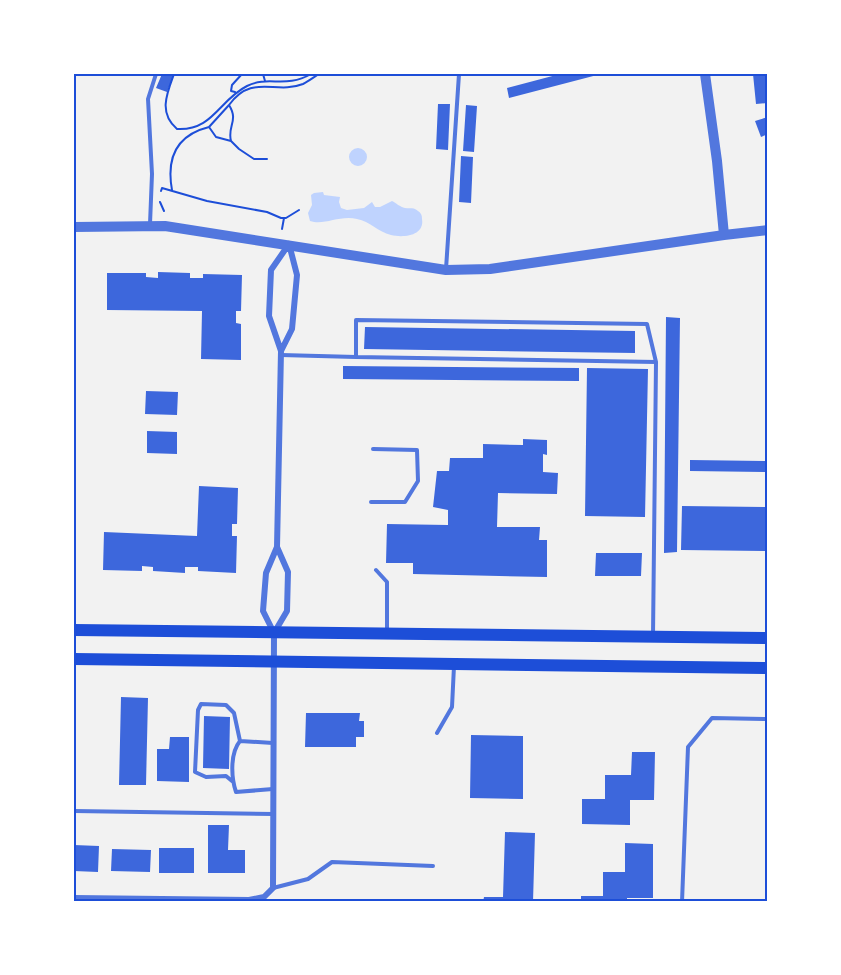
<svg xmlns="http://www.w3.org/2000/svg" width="841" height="975" viewBox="0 0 841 975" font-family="'Noto Sans',sans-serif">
<rect width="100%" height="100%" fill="#f2f2f2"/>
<path fill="#bfd3fe" d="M349 157a9 9 0 1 1 18 0a9 9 0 1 1-18 0Z
M323 192 324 195 340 197 339 202 341 208 347 210 364 208 372 202 375 207H380L392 201C396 203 400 207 405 208 409 209 414 207 418 211 421 213 422 215 422 219 425 236 403 238 391 235 378 232 370 221 357 219 339 215 324 226 310 221L308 213 312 205 311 195 314 193Z"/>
<path fill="#3d67dc" d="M162 74H174L167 92 156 88Z
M560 74H601L509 98 507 88Z
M753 74H768V103L756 104Z
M438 104H450L448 150 436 149Z
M466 105 477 106 474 152 463 151Z
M768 117V134L761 137 755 121Z
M461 156 473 157 471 203 459 202Z
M158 272 190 273V278H203V274L242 275 241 311H236V323L241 324V360L201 359 202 311 107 310V273H146V277L158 278Z
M666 317 680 318 677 552 664 553Z
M365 327 635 331V353L364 349Z
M343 366 579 368V381L343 379Z
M587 368 648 369 645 517 585 516Z
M146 391 178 392 177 415 145 414Z
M147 431 177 432V454L147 453Z
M523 439 547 440V455L543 454V472L558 473 557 494 498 493 497 527H540L539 540H547V577L413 574V563H386L387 524 448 525V510L433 507 437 471H449L450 458H483V444L523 445Z
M690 460 768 461V472L690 471Z
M199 486 238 488 237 524H232V536H237L236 573 198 571V567H185V573L153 571V567L142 566V571L103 570 104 532 197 536Z
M682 506 768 507V551L681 550Z
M596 553H642L641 576H595Z
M121 697 148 698 146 785H119Z
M306 713H360L359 721H364V737H356V747H305Z
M204 716 230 717 229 769 203 768Z
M471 735 523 736V799L470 798Z
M170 737H189V782L157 781V749H169Z
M632 752H655L654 800H630V825L582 824V799H605V775H631Z
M208 825H229L228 850H245V873H208Z
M505 832 535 833 533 902H483L484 897H503Z
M625 843 653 844V898H627V902H581V896H603V872H625Z
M74 845 99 846 98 872 74 871Z
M159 848H194V873H159Z
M112 849 151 850 150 872 111 871Z"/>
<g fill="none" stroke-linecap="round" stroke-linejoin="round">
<path stroke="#1d4ed8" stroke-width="2" d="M174 74C167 93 158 113 177 129 213 131 219 100 247 86 269 75 285 89 311 74
M263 74 265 81
M235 92 231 91 232 85 242 74
M229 105C252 73 275 95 303 84 309 81 314 77 319 74
M209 127 229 105C239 121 227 126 231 141
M172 190C166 157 177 135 209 127L216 137 231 141 239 149 254 159H267
M161 191 162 188 207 201 267 212 281 218H286L299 210
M160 202 164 211
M282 229 284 218"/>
<path stroke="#5277de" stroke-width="4" d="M150 224 152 174 148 99 156 74
M446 269 459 74
M281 355 356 357
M371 502H405L418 481 417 450 373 449
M376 570 387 582V631
M653 636 656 362 356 357V320L647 324 656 362
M437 733 452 707 454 666
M240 741C230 753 231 777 236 792L273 789
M232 781 226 776 206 777 195 772 198 710 201 704 226 705 234 713 240 741 273 743
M74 811 274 814
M273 888 308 879 332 862 433 866
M682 902 688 747 712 718 768 719"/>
<path stroke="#5277de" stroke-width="6" d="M281 351 292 329 297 275 289 244
M274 633 287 611 288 572 277 547
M74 898 249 900 264 897 273 888 274 633 263 611 266 573 277 547 281 351 269 316 271 270 289 244"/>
<path stroke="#5277de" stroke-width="10" d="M705 74 717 161 724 235
M74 227 165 226 446 270 490 269 724 235 768 230"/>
<path stroke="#1d4ed8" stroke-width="12" d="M74 630 768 638
M74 659 768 668"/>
</g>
<rect width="841" height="975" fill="none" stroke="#ffffff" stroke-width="150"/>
<rect x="75" y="75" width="691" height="825" fill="none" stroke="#1d4ed8" stroke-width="2"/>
</svg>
